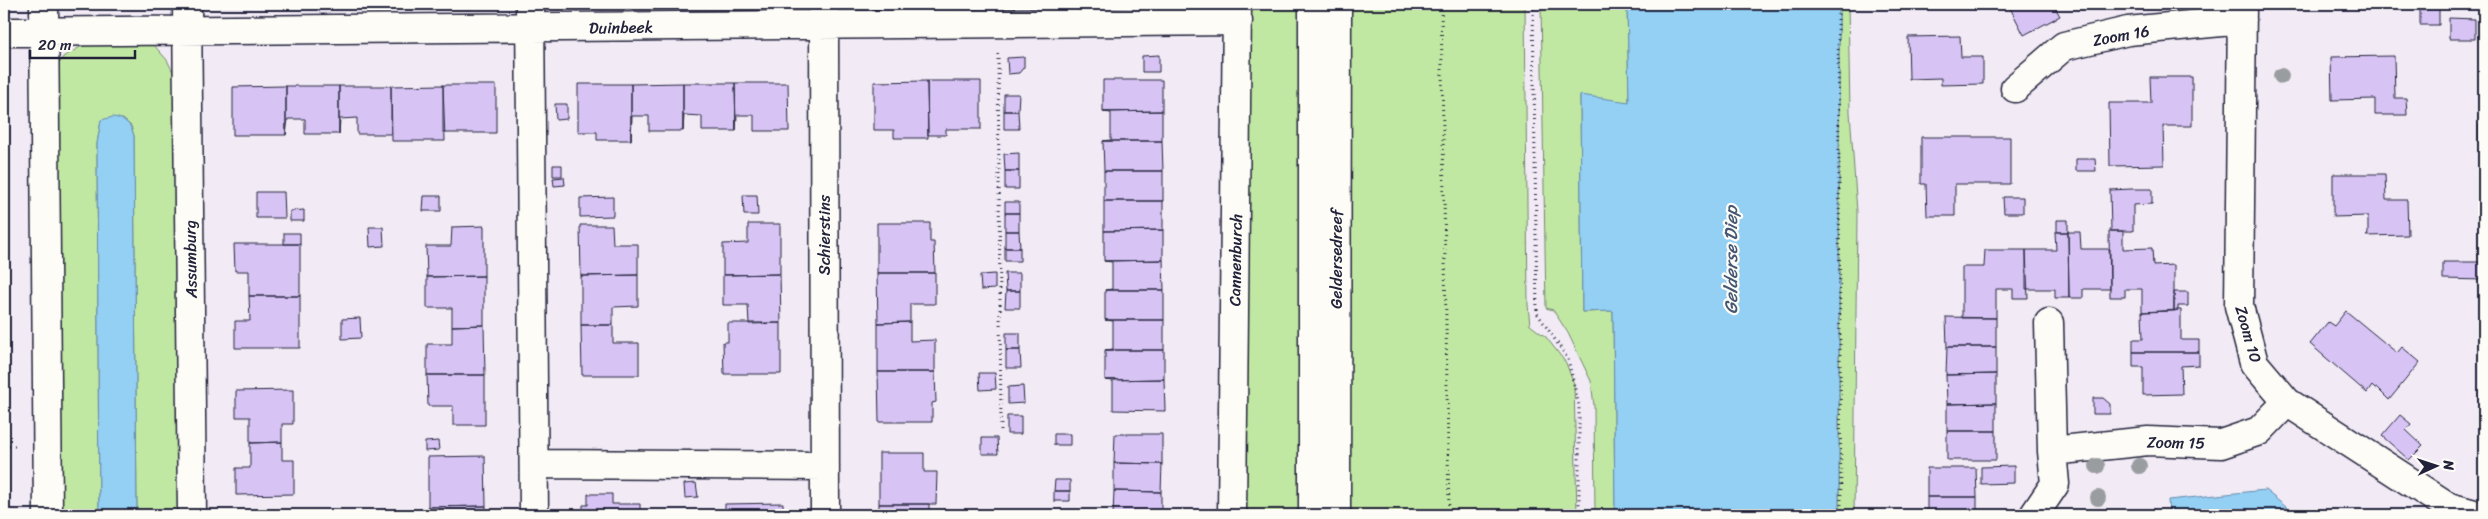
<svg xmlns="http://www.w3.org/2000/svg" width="2488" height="519" viewBox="0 0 2488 519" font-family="Sriracha,sans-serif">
<rect width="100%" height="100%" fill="#f2ebf6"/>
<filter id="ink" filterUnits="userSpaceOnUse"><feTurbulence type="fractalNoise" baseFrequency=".02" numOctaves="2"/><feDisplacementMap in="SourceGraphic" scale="10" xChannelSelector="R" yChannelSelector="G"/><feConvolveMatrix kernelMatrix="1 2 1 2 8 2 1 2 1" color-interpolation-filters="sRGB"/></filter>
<g filter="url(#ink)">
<path fill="#c1e8a3" stroke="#72856f" d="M1250 4H1303L1300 515H1245Z
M1345 4H1525L1528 305 1530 325 1546 337 1566 363 1574 384 1577 515H1341Z
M1541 4H1627L1629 103 1580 96 1582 312 1613 311 1615 515H1595L1594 406 1591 381 1568 333 1553 310 1546 308Z
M1839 4H1848L1850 112 1857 212 1854 515H1839Z
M152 43 167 60 176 78 179 515H137L134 136 131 126 123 119 101 120 97 144 99 515H59L52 77 63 57 82 46Z"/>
<path fill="#93d0f4" stroke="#668aaa" d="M1627 4H1839V515H1615L1613 311 1582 312 1580 95 1629 102Z
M113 117C126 119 131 124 134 136L137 515H99L97 144 101 120Z
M2265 490 2296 515H2169L2168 500Z"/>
<path fill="#d7c4f5" stroke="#22223b" d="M2008 4H2053L2060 16 2024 35Z
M2382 4H2426V7H2382Z
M2439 9V25H2420V10Z
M2482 13H2484V42H2481Z
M2449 18 2475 19V39H2449Z
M1960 36 1961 57H1983V84L1941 85V78L1909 79 1908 37Z
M1159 55V72H1142V56Z
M2394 56 2395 98H2406L2407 115H2375V99L2332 100 2331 57Z
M1024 57V67L1019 73 1008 74 1007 58Z
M2150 77H2192V126H2163L2164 165 2110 166 2109 103H2151Z
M1103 80H1162V111L1103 112Z
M927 81H981V129H946V135H928Z
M927 81 928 138H894V130H874V82Z
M683 83V131H649V116H632L631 140V84Z
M683 83H735L736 131H702V116L684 115 683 131Z
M735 83H788L789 131H754V115H737L736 131Z
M578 84H631V140H597V132H578Z
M443 85H496V133H443Z
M443 85 445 141H392L391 86Z
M286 86V135H233V87Z
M286 86H339V134H305V119H288L286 135Z
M339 86H391V134H357V118L340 119 339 134Z
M1004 94H1019L1018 111H1004Z
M555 104H567V119L556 120Z
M1004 111H1018L1019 129H1004Z
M1162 111V141H1103L1111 140V113L1103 112Z
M2479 125H2484V146H2479Z
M1921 137H2010V184H1955V216H1927L1926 184H1921Z
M1103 141H1162L1163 171H1104Z
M1019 153V171H1005L1004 154Z
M2076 159H2095L2096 171H2076Z
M553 165H562V176H553Z
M1005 171H1019V189H1005Z
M1104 171H1163V201H1104Z
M2333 174H2385L2386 200H2407L2408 235 2366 236 2368 234V216L2333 217Z
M564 177 565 185 554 186 553 178Z
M2132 189H2152V204L2133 205V231H2111L2110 190Z
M256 192H284L285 218H256Z
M743 195H757L758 215H744Z
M424 196H441V211H423Z
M613 197V216L580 217V198Z
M2003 197H2023V213H2004Z
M1104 201H1163V230L1104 231Z
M1005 202H1019V213H1005Z
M304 210V221H290V211Z
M1005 213H1019V231H1005Z
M2057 220H2068V232H2057Z
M877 223H930V242H934L935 273H877Z
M748 224H780V274L723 275V244L748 243Z
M580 225H612L613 244H638V275L581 276Z
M484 226V276L427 277 426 246H451L452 227Z
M369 227H383L384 246 370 247Z
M1163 230V260L1104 261V231Z
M1005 231H1019L1020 248H1005Z
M2109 231H2123V249L2152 248 2153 266 2174 265V311L2142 312V289H2125V297H2110Z
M2055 232H2068L2069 298H2055V289H2026V250H2056Z
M2068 232H2080L2081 249H2110V289H2083V298H2069Z
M284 233H300V244H284Z
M4 234H5L6 266H4Z
M234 244H300V296H249V271H235Z
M1005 248H1020V261H1005Z
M1985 250H2026L2028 298H2013V289H1996V318H1962V267H1984Z
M1163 260 1164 290H1105L1112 289V262L1104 261Z
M2443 262H2484V280L2443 279Z
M4 266H6V297H4Z
M877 273H935V304H910V322L878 323Z
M1005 273H1020V291H1006Z
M780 274 781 323 749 324 748 305H723V275Z
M995 274V289L981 290 980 275Z
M638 275V306L613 307V325H581V276Z
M484 276V325L452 326V308H427V277Z
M1105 290H1164V320H1105Z
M1006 291H1020V308H1005Z
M2174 292H2188V306H2178V310L2174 311Z
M249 296H300V348H235V321H250Z
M4 297H6V328H4Z
M2178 310H2181V340H2199V352H2133V339H2143L2142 312Z
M2346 311 2397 353 2402 347 2420 362 2389 400 2377 388 2375 389 2372 386 2367 393 2310 344 2328 322 2334 326Z
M1946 317 1996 318V347H1947Z
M360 318 361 338 342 339V319Z
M1105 320H1164V350H1105L1113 349V321Z
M910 322V341L935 340V372H878V323Z
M728 323H781V374H724L723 342H728Z
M484 325 485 375H427V344H452V326Z
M581 325H613V343H639V375H582Z
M4 328H6L7 359H4Z
M1006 333H1020V350H1006Z
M1947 347H1996V374L1946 375Z
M1006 350H1020L1021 368H1006Z
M1105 350H1164V379L1105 380Z
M2133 352H2199V365L2181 366 2182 394 2143 395V367H2133Z
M4 359H7V389H4Z
M878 372H935L936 402 932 403V422H879Z
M979 373H995L996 389 980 390Z
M1996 374V403L1947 404 1946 375Z
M427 375H485V425H453V406H428Z
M1164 379 1165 411 1113 410V381L1105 380Z
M1023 386 1024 403 1008 404V387Z
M4 389H7V421H4Z
M293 390V424H282V442L250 443V417H236V391Z
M2479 396H2484V434H2479Z
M2093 398H2103L2110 404V414H2093Z
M1996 403V431H1947V404Z
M2400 415 2411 424 2406 430 2423 446 2409 460 2382 436Z
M1007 416H1021V434H1007Z
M1947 431H1996V460H1947Z
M1054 434H1070V445H1054Z
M1115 434H1162V464L1114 463Z
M982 438H997L998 454H982Z
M438 441 439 450 425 451V442Z
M282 442V460H294V494L236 495V468H250V443Z
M879 453H924V472H937L936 504H879Z
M485 456 486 506 428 507V457Z
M1114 463 1162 464 1161 492 1114 491Z
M2014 466V483L1981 484V467Z
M4 467H8V500H4Z
M1927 468H1976L1977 497H1927Z
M1055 480H1070V491H1054Z
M696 483 698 497 685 498 684 484Z
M1054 491H1070V501H1054Z
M1114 491 1161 492V515H1113Z
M588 494H612V504H640V515H583V505H588Z
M1927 497H1977V515H1927Z
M4 500H8V515H4Z
M783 503V515H725V504Z
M879 504H929V515H879Z
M486 506V515H428V507Z"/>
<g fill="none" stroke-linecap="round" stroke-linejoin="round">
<g stroke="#22223b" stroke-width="31">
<path id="street" d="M44 4 48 515
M187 4 192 515
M530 4 534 515
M824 4 825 515
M2242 4 2239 306 2254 363 2287 402 2449 507 2478 515
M4 32 1238 21
M2015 88 2064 46 2128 31 2242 20
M2052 451 2148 441 2221 444 2259 431 2287 402
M534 464 825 466
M1232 515 1237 4
M2034 515 2055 484 2052 451 2049 323"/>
</g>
<g stroke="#22223b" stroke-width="31">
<path id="secondary" d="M1313 515V4
M1336 515 1337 4"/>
</g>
<path stroke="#22223b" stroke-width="3" stroke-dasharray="1 4" stroke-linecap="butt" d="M1441 4 1449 515
M1533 4 1537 313 1568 359 1579 406V515
M1838 4 1841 515
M998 54 1001 430
M4 446H17"/>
<use href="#street" stroke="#fdfcf7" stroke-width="28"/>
<use href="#secondary" stroke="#fdfcf7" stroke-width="28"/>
</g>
<g fill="#9a9da0">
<circle cx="2281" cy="76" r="8"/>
<circle cx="2097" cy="466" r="8"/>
<circle cx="2139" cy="466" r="8"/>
<circle cx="2098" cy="498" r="8"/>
</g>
</g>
<g text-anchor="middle" stroke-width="4.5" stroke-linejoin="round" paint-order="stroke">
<g font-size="16" fill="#22223b" stroke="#fdfcf7">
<text transform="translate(621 27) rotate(-1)" y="6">Duinbeek</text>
<text transform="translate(2121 35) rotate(-10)" y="6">Zoom 16</text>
<text transform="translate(824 235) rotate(-90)" y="6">Schierstins</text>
<text transform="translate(190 259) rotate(-91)" y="6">Assumburg</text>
<text transform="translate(1336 259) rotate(-90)" y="6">Geldersedreef</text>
<text transform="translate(1235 260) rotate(-89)" y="6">Cannenburch</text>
<text transform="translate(2249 334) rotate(74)" y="6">Zoom 10</text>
<text transform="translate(2176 442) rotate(1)" y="6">Zoom 15</text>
</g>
<g font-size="18" font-style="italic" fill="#445672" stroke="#fdfcf7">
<text transform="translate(1731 260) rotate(-90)" y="6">Gelderse Diep</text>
</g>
</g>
<rect width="2488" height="519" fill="none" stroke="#fdfcf7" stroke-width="20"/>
<rect x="10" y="10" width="2468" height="499" fill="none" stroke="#22223b" stroke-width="2" filter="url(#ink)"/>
<g transform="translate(2436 466) rotate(87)" stroke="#fdfcf7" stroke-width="4" paint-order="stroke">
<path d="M0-4L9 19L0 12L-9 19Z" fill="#22223b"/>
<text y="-8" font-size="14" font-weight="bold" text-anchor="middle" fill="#22223b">N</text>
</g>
<path d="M30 50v8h105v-8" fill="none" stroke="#22223b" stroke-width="2.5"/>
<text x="38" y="50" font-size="15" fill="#22223b" stroke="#fdfcf7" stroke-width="4" paint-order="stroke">20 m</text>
</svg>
